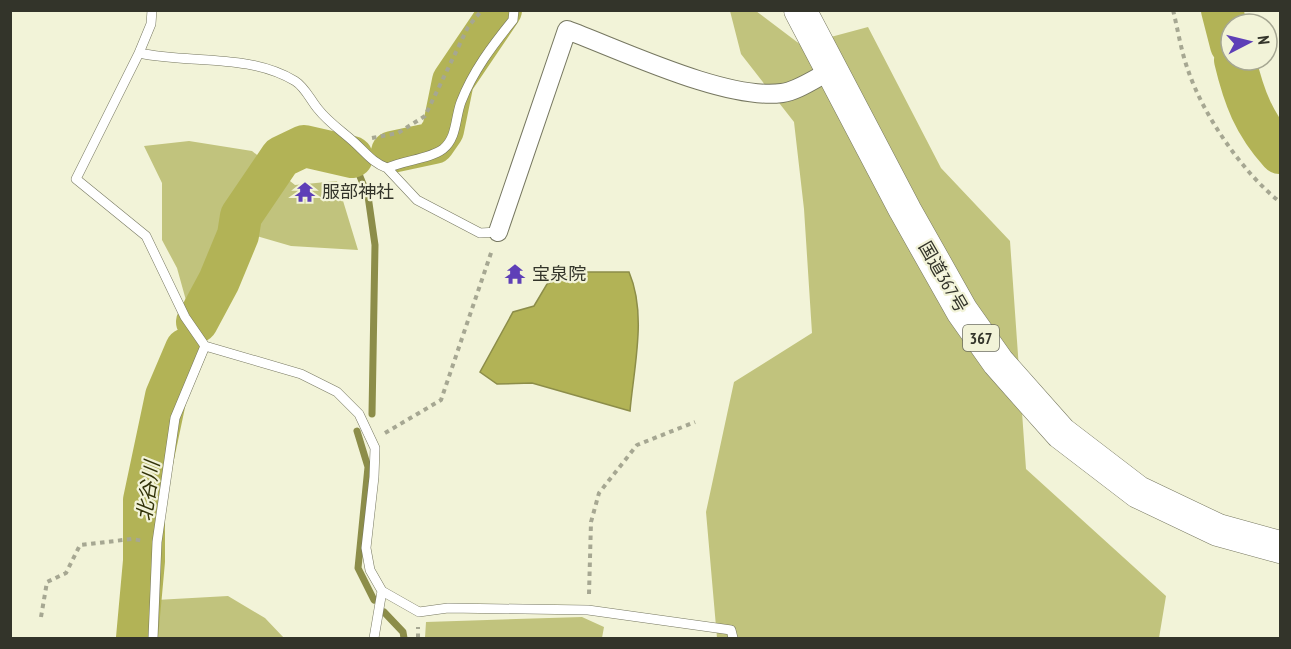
<svg xmlns="http://www.w3.org/2000/svg" width="1291" height="649" viewBox="0 0 1291 649" font-family="'PT Sans Narrow','Noto Sans JP',sans-serif">
<rect width="100%" height="100%" fill="#f2f3d8"/>
<path fill="#c1c37d" d="M730 11H756L801 45 868 27 941 168 1010 241 1026 469 1166 596 1159 638H717L706 512 734 382 812 333 804 209 794 122 741 54Z
M189 141 252 151 295 185 337 181 358 250 291 246 246 233 197 308 187 304 177 268 162 240V183L144 146Z
M228 596 265 618 284 638H157L156 600Z
M582 617 604 627 602 638H425L426 622Z"/>
<path fill="#b2b356" stroke="#8c8d49" stroke-width="1.5" d="M572 272H629C647 314 634 366 630 411L532 383 497 384 480 372 513 312 534 306 547 284Z"/>
<g fill="none" stroke-linecap="round" stroke-linejoin="round">
<path stroke="#8c8d49" stroke-width="7" d="M352 157 368 196 375 245 372 414
M357 431 368 467 358 568 374 600
M384 612 403 632 404 638"/>
<path stroke="#b2b356" stroke-width="42" d="M1222 10 1231 45
M1235 60C1244 98 1254 124 1280 153
M392 152 434 143 443 130 453 81 501 10
M197 322 219 281 238 235 241 216 281 157 304 146 352 157
M137 638 144 561V500L166 396 186 349"/>
<g stroke="#767760" stroke-width="10">
<path id="service" d="M152 10 151 24 139 53 76 179 146 236 185 317 205 346 301 374 337 392 359 414 375 448 374 477 366 548 370 570 382 591 419 612 448 608 588 610 731 630 733 638
M139 53C190 64 248 53 295 81 305 87 311 101 318 109 329 123 342 131 355 143 366 153 373 163 387 168 404 160 430 159 443 149 457 138 455 118 461 102 473 71 492 46 513 20L514 10
M387 168 417 200 480 233 498 232
M153 638 157 542 175 418 205 346
M374 638 382 591"/>
</g>
<g stroke="#767760" stroke-width="20">
<path id="minor" d="M498 232 567 30C621 50 727 101 782 93 798 91 817 77 832 70"/>
</g>
<g stroke="#767760" stroke-width="33">
<path id="trunk" d="M800 10 905 210 962 311 998 362 1061 433 1138 492 1218 530 1280 547"/>
</g>
<path stroke="#a6a792" stroke-width="4" stroke-dasharray="4.5 4.5" stroke-linecap="butt" d="M1173 10C1178 30 1181 51 1188 70 1203 115 1243 173 1280 202
M372 138 398 133 425 116 468 27 482 10
M385 433 441 400 492 250
M589 594 591 522 599 493 637 445 695 422
M41 617 47 582 66 573 80 545 132 539 144 541
M418 638V627"/>
<use href="#service" stroke="#fff" stroke-width="9"/>
<use href="#minor" stroke="#fff" stroke-width="18"/>
<use href="#trunk" stroke="#fff" stroke-width="32"/>
</g>
<defs>
<g id="temple-bare" transform="scale(1.62)"><path d="M0-6L5-2H3V0L6.5 2.5H4V6H1.5V3h-3V6H-4V2.5H-6.5L-3 0V-2H-5Z" fill="#5e3fb7" stroke="#f2f3d8" stroke-width="2.5" paint-order="stroke"/></g>
</defs>
<g fill-rule="evenodd">
<use href="#temple-bare" x="305" y="192"/>
<use href="#temple-bare" x="515" y="274"/>
</g>
<g text-anchor="middle" stroke-width="4.5" stroke-linejoin="round" paint-order="stroke">
<rect fill="#f2f3d8" stroke="#6c6d5e" stroke-width="1.5" x="963" y="325" width="36" height="26" rx="4.5"/>
<g font-size="16" font-weight="bold" fill="#33342a">
<text x="981" y="344">367</text>
</g>
<g font-size="18" fill="#33342a" stroke="#f2f3d8" text-anchor="start">
<text x="322" y="198">服部神社</text>
<text x="532" y="280">宝泉院</text>
</g>
<g font-size="18" fill="#33342a" stroke="#f2f3d8">
<text transform="translate(943 277) rotate(60)" y="6">国道367号</text>
</g>
<g font-size="20" font-style="italic" fill="#313208" stroke="#f2f3d8">
<text transform="translate(148 491) rotate(-82)" y="7">北谷川</text>
</g>
</g>
<rect width="1291" height="649" fill="none" stroke="#33342a" stroke-width="24"/>
<g transform="translate(1249 42) rotate(83)"><circle r="28" fill="#f2f3d8" stroke="#a6a792" stroke-width="1.5"/>
<path d="M0-4.5L10 22L0 15L-10 22Z" fill="#5e3fb7"/>
<text y="-9" font-size="16" font-weight="bold" text-anchor="middle" fill="#33342a">N</text>
</g>
</svg>
